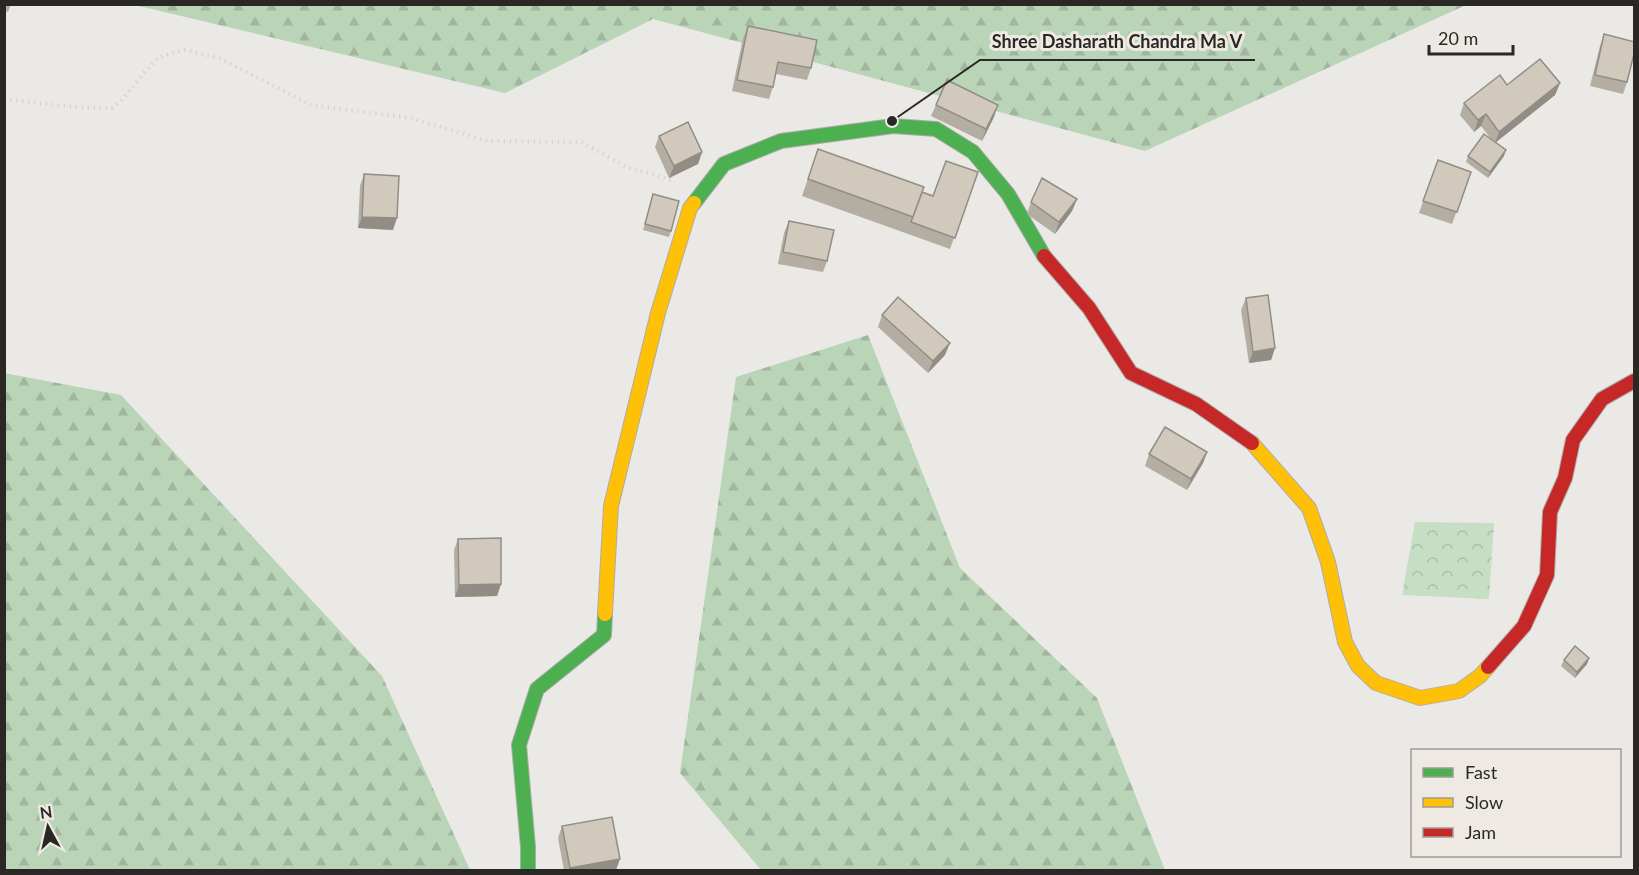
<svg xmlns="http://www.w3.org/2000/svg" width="1639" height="875" viewBox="0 0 1639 875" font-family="Lato,sans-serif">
<defs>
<pattern id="forest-firs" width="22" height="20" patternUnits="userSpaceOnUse" patternTransform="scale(1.5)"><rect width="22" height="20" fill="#bad4b8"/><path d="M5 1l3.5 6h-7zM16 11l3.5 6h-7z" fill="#a0b69e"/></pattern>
<pattern id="park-crowns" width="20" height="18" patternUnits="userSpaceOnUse" patternTransform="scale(1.5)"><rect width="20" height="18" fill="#c6dec4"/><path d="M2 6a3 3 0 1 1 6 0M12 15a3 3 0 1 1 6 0" fill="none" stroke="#aabea8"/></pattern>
</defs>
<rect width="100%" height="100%" fill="#ebe9e6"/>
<path fill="url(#forest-firs)" d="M135 5H1466L1145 151 653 19 505 93Z
M868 335 960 568 1097 698 1165 870H761L680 773 736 377Z
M4 373 121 395 382 676 470 870H5Z"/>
<path fill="url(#park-crowns)" d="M1415 522 1494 523 1489 599 1402 595Z"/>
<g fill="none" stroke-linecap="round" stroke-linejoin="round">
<g stroke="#aeacaa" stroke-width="16">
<path id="fast" d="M694 203 724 164 781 141 893 126 936 129 973 152 1008 194 1044 256
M528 870V847L519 745 537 689 604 635 605 614"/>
</g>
<g stroke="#aeacaa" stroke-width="16">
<path id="slow" d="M1252 443 1309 508 1328 562 1345 642 1358 666 1376 683 1420 698 1459 691 1480 676 1488 667
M605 614 611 506 658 313 690 208 694 203"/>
</g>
<g stroke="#aeacaa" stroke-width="16">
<path id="jam" d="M1044 256 1089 308 1131 373 1196 404 1252 443
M1488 667 1524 626 1547 575 1550 512 1565 478 1573 440 1602 399 1634 381"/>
</g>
<path stroke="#d6d5d4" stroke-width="4" stroke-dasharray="1.5 4.5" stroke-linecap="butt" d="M4 99 73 107 112 108 124 98 143 74 159 57 184 50 219 58 311 105 410 118 488 141 581 142 627 167 674 181"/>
<use href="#fast" stroke="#4caf50" stroke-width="14"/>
<use href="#slow" stroke="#ffc107" stroke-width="14"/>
<use href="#jam" stroke="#c62828" stroke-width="14"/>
</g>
<path fill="#b3ada2" d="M4 4H11L8 12 4 11Z
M748 26 811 68 807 80 776 74 773 87 769 99 732 91 743 38Z
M1604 34 1627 82 1623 94 1590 86 1600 46Z
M1560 83 1555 95 1496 142 1504 156 1488 178 1466 162 1468 156 1492 140 1481 126 1474 132 1460 115 1464 103 1507 85Z
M936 105 994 117 982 141 931 116Z
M659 136 702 152 698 164 669 178 655 147Z
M818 149 933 196 978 172 950 249 802 196Z
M1438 160 1471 172 1452 224 1419 213Z
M364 174 393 230 358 228 360 186Z
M653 194 671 231 669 237 643 230Z
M1077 199 1072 211 1055 234 1027 214 1031 202Z
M789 221 827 261 823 272 778 264 784 233Z
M1246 298 1275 348 1271 360 1249 363 1241 310Z
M882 315 945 355 928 373 878 327Z
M1207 452 1203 463 1187 490 1145 466 1149 454Z
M458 539 501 584 497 596 455 597 454 550Z
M1589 658 1587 664 1575 678 1561 666 1564 660Z
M562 826 616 870H564L558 838Z"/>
<path fill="#928d84" d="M1560 83 1555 95 1495 143 1499 132Z
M998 105 994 117 982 141 986 129Z
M1486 114 1481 126 1474 132 1478 120Z
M1506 150 1504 156 1488 178 1490 172Z
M702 152 698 164 669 178 674 166Z
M1077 199 1072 211 1055 234 1059 222Z
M362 217 397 218 393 230 358 228Z
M950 343 945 355 928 373 933 361Z
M1275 348 1271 360 1249 363 1253 352Z
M1207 452 1203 463 1187 490 1191 479Z
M501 584 497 596 455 597 459 585Z
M1589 658 1587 664 1575 678 1577 672Z
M620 859 616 870H569L570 868Z"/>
<path fill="#d0c9bc" stroke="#928d84" stroke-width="1.5" d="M748 26 817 40 811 68 778 62 773 87 737 80Z
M1604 34 1635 42V50L1627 82 1595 75Z
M1540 59 1560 83 1499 132 1486 114 1478 120 1464 103 1500 75 1507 85Z
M947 80 998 105 986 129 936 105Z
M688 122 702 152 674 166 659 136Z
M1484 134 1506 150 1490 172 1468 156Z
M818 149 924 187 913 217 808 179Z
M1438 160 1471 172 1457 212 1423 201Z
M946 161 978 172 955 238 911 222 922 192 933 196Z
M364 174 399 176 397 218 362 217Z
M1042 178 1077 199 1059 222 1031 202Z
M653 194 679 201 671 231 645 224Z
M789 221 834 230 827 261 783 252Z
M1268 295 1275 348 1253 352 1246 298Z
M898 297 950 343 933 361 882 315Z
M1165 427 1207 452 1191 479 1149 454Z
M501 538V584L459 585 458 539Z
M1575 646 1589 658 1577 672 1564 660Z
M612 817 620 859 570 868 562 826Z"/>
<path fill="none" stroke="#292825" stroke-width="2" d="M892 121L980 60H1255"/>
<circle fill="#292825" stroke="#eeeae3" stroke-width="2" cx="892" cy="121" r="6"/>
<g font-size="18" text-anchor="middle" font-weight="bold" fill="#292825" stroke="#eeeae3" stroke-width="6" stroke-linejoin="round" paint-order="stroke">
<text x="1117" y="48">Shree Dasharath Chandra Ma V</text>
</g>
<rect width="1639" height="875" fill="none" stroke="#292825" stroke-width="12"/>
<rect x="1411" y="749" width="210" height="108" fill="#eeeae3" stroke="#9f9c97" stroke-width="1.5"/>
<rect x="1423" y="768" width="30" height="9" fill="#4caf50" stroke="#9f9c97" stroke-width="1.5"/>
<text x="1465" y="779" font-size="18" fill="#292825">Fast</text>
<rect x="1423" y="798" width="30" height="9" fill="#ffc107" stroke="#9f9c97" stroke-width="1.5"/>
<text x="1465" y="809" font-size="18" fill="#292825">Slow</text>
<rect x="1423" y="828" width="30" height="9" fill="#c62828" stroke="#9f9c97" stroke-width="1.5"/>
<text x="1465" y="839" font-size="18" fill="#292825">Jam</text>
<g transform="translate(48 827) rotate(352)" stroke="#eeeae3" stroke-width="4.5" paint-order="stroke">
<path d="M0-4.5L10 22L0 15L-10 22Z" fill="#292825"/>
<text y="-9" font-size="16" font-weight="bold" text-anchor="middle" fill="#292825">N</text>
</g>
<path d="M1429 45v9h84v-9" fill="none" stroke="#292825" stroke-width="3"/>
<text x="1438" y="45" font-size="18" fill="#292825" stroke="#eeeae3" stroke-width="4.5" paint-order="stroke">20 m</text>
</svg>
